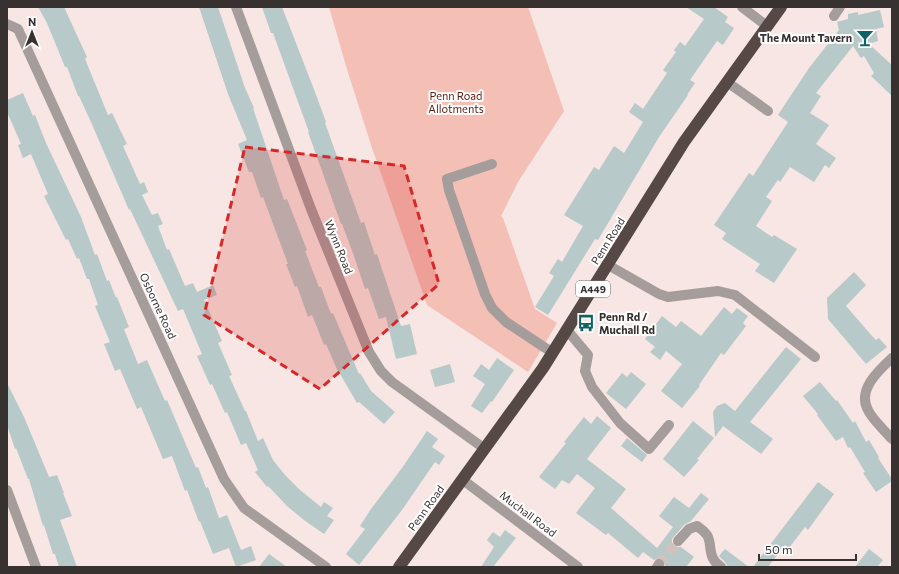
<svg xmlns="http://www.w3.org/2000/svg" width="899" height="574" viewBox="0 0 899 574" font-family="Commissioner,sans-serif">
<rect width="100%" height="100%" fill="#f7e6e3"/>
<path fill="#f4bfb4" d="M329 7H528L564 111 518 182 501 216 503 218 535 309 557 323 528 372 427 305 371 145 346 66Z"/>
<path fill="#b7c9c8" d="M38 7H64L87 57 85 59 108 115 112 113 127 144 123 146 140 184 144 182 148 192 142 195 152 215 158 213 163 224 158 226 167 250 169 249 185 286 193 283 197 292 213 285 217 295 204 300 222 341 218 343 232 375 229 376 245 411H246L258 441 263 438 273 460 285 475 300 490 321 507 324 502 333 508 327 516 334 520 324 534 304 520 288 507 268 486 267 487 255 472 258 470 246 443 241 445 227 412 225 413 212 384 210 385 197 356 202 354 183 309 178 311 130 209 129 210 91 122 79 96H78L67 67H65L47 23Z
M199 7H218L245 88 254 108H253L284 200 287 199 307 250 305 251 319 287H321L331 314 333 313 359 374 360 373 371 391 395 412 384 424 359 402 357 403 340 374H339L326 344 324 345 312 315 308 317 297 286 295 287 286 264H288L263 197 261 198 252 172H249L238 144 247 140 228 94Z
M262 7H282L315 92 326 122 325 123 361 223 364 222 375 255 377 254 401 326 410 324 417 354 396 359 386 317 379 319 368 288 365 289 354 256 342 224H341L308 132H309L273 33H271Z
M686 7H714L728 17 725 22 734 28 723 45 717 41 690 80 695 83 687 95H688L659 137 598 240 595 239 548 315 535 307 554 276 549 273 558 259 562 262 583 226 564 215 594 167 599 170 614 146 624 153 643 122 629 112 635 103 643 109 667 73 663 70 676 52 674 50 680 42 685 46 704 19Z
M880 10 884 27 876 29 878 41 869 44 892 65V96L871 76 874 73 864 56 861 58 853 46 816 93 821 96 810 113 829 125 816 144 836 158 829 168 825 165 814 182 790 167 780 182 778 180 766 197 772 201 756 226 772 237 774 235 797 249 774 283 755 271 760 264 722 239 726 233 714 225 749 173 753 176 788 122 778 115 809 68 839 30 837 22 848 19V14L858 12V15Z
M23 93 33 116 35 115 46 143 81 217 95 255 97 254 107 281 109 280 116 298 117 297 129 327 124 329 138 364 147 360 165 401 167 400 181 433 196 468 198 467 206 488 208 487 219 518 227 515 241 550 251 546 256 560 236 567 229 548 213 554 200 521 199 522 187 490 185 491 172 456 163 459 141 407 137 409 120 369 115 371 104 344 110 342 95 306 98 305 89 279H87L79 258 77 259 68 239 66 240 44 196 48 194 31 154 23 158 18 145 21 144 7 112V100Z
M854 272 866 285 846 306 872 336 876 340 879 338 887 347 866 364 828 319 827 298Z
M724 307 732 314 737 308 748 316 743 323 746 326 724 355 721 353 699 385 700 386 682 408 661 391 682 364 666 351 660 360 650 352 655 347 645 339 662 316 676 327 681 321 701 336Z
M786 347 801 359 750 422 773 439 761 454 723 426 715 437 713 412 717 406 725 403 735 411Z
M497 358 514 370 492 402 491 401 482 413 471 406 485 384 473 376 481 364 489 370Z
M450 364 455 382 435 387 430 370Z
M631 372 646 384 626 409 606 393 622 373 627 377Z
M820 382 836 401 837 400 853 423 855 421 866 442 869 440 879 457 878 458 892 479V481L876 492 863 473 865 472 850 447 848 448 843 437 836 441 817 415 818 414 803 396Z
M7 383 24 417 49 477 57 475 64 493H63L72 516 60 520 77 567H59L55 554H53L44 525 43 526 29 479H28L16 448 15 449 7 425Z
M597 416 611 428 587 459 626 489 611 508 657 548 673 527 659 516 674 497 689 508 701 493 709 499 691 521 684 525 672 539V543L674 546 677 547H681L694 557 686 567H665V561L663 559 659 558 654 560 643 552 638 558 608 533 606 535 576 513 595 488 577 474 569 484 562 480 555 489 539 477 566 443 564 442 584 417 591 424Z
M693 421 714 438 697 459 699 460 684 477 663 459Z
M427 431 438 439 432 447 445 456 439 465 435 462 402 510 359 565 346 554 365 529 360 526 371 509 402 468Z
M627 438 647 455 642 462 621 446Z
M818 482 834 494 808 530 805 527 789 548 785 545 768 567H753Z
M505 530 516 538 493 567H481L494 547 487 540 493 532 500 537Z
M725 549 749 567H728L725 562 719 556Z
M869 549 883 560 877 567H855Z
M269 554 287 567H259Z"/>
<g fill="none" stroke-linecap="round" stroke-linejoin="round">
<path stroke="#d1c2bf" stroke-width="10" stroke-dasharray="10 5" stroke-linecap="butt" d="M659 564 678 541"/>
<path stroke="#a49d9c" stroke-width="10" d="M236 7 311 209 369 352 381 371 392 382 485 449
M742 7 767 26
M834 16 840 7
M7 24 18 29 224 479 244 508 326 567
M727 82 768 111
M492 164 447 179 449 190 485 294 492 308 506 322 553 353
M608 265 659 294 668 297 718 291 735 295 815 357
M567 330 588 355 585 371 592 387 620 423 649 449 669 425
M892 358C878 371 857 390 868 410 872 419 885 431 892 439
M463 480 578 567
M7 490 36 567
M678 541 689 529 697 526C700 528 704 531 707 535 713 544 706 557 721 567
M657 567 659 564"/>
<path stroke="#564845" stroke-width="12" d="M399 567 543 368 684 142 781 7"/>
</g>
<path fill="#d62828" fill-opacity="0.2" stroke="#d62828" stroke-width="3" stroke-dasharray="8 5" stroke-linejoin="round" d="M245 147 404 166 439 284 320 389 204 315Z"/>
<defs>
<g id="bar-bare" transform="scale(1.38)"><path d="M-6-5H6L.8 .8V4.5H3.5V6h-7V4.5H-.8V.8Z" fill="#116263" stroke="#fff" stroke-width="2.5" paint-order="stroke"/></g>
<g id="bus-bare" transform="scale(1.38)"><path d="M-5-6H5V4H4V6H2V4H-2V6H-4V4H-5ZM-3.5-4V0h7V-4ZM-3.5 1.2v1.5H-2V1.2ZM2 1.2v1.5H3.5V1.2Z" fill="#116263" stroke="#fff" stroke-width="2.5" paint-order="stroke"/></g>
</defs>
<g fill-rule="evenodd">
<use href="#bar-bare" x="865" y="38"/>
<use href="#bus-bare" x="586" y="323"/>
</g>
<g text-anchor="middle" stroke-width="4" stroke-linejoin="round" paint-order="stroke">
<rect fill="#fff" stroke="#736f6e" stroke-width="1" x="576" y="281" width="34" height="16" rx="3"/>
<g font-size="10" font-weight="bold" fill="#373130">
<text x="593" y="293">A449</text>
</g>
<g font-size="11" font-weight="bold" fill="#373130" stroke="#fff" text-anchor="end">
<text x="852" y="42">The Mount Tavern</text>
<text x="599" y="321" text-anchor="start">Penn Rd /<tspan x="599" dy="13">Muchall Rd</tspan></text>
</g>
<g font-size="11" fill="#5d190f" stroke="#fff">
<text x="456" y="100">Penn Road<tspan x="456" dy="13">Allotments</tspan></text>
</g>
<g font-size="11" fill="#373130" stroke="#fff">
<text transform="translate(608 241) rotate(-58)" y="4">Penn Road</text>
<text transform="translate(339 247) rotate(68)" y="4">Wynn Road</text>
<text transform="translate(158 306) rotate(65)" y="4">Osborne Road</text>
<text transform="translate(426 508) rotate(-54)" y="4">Penn Road</text>
<text transform="translate(528 514) rotate(37)" y="4">Muchall Road</text>
</g>
</g>
<rect width="899" height="574" fill="none" stroke="#373130" stroke-width="16"/>
<g transform="translate(32 32)" stroke="#ffffff" stroke-width="3" paint-order="stroke">
<path d="M0-3L7 15L0 10L-7 15Z" fill="#373130"/>
<text y="-6" font-size="11" font-weight="bold" text-anchor="middle" fill="#373130">N</text>
</g>
<path d="M759 554v6h97v-6" fill="none" stroke="#373130" stroke-width="2"/>
<text x="765" y="554" font-size="12" fill="#373130" stroke="#ffffff" stroke-width="3" paint-order="stroke">50 m</text>
</svg>
